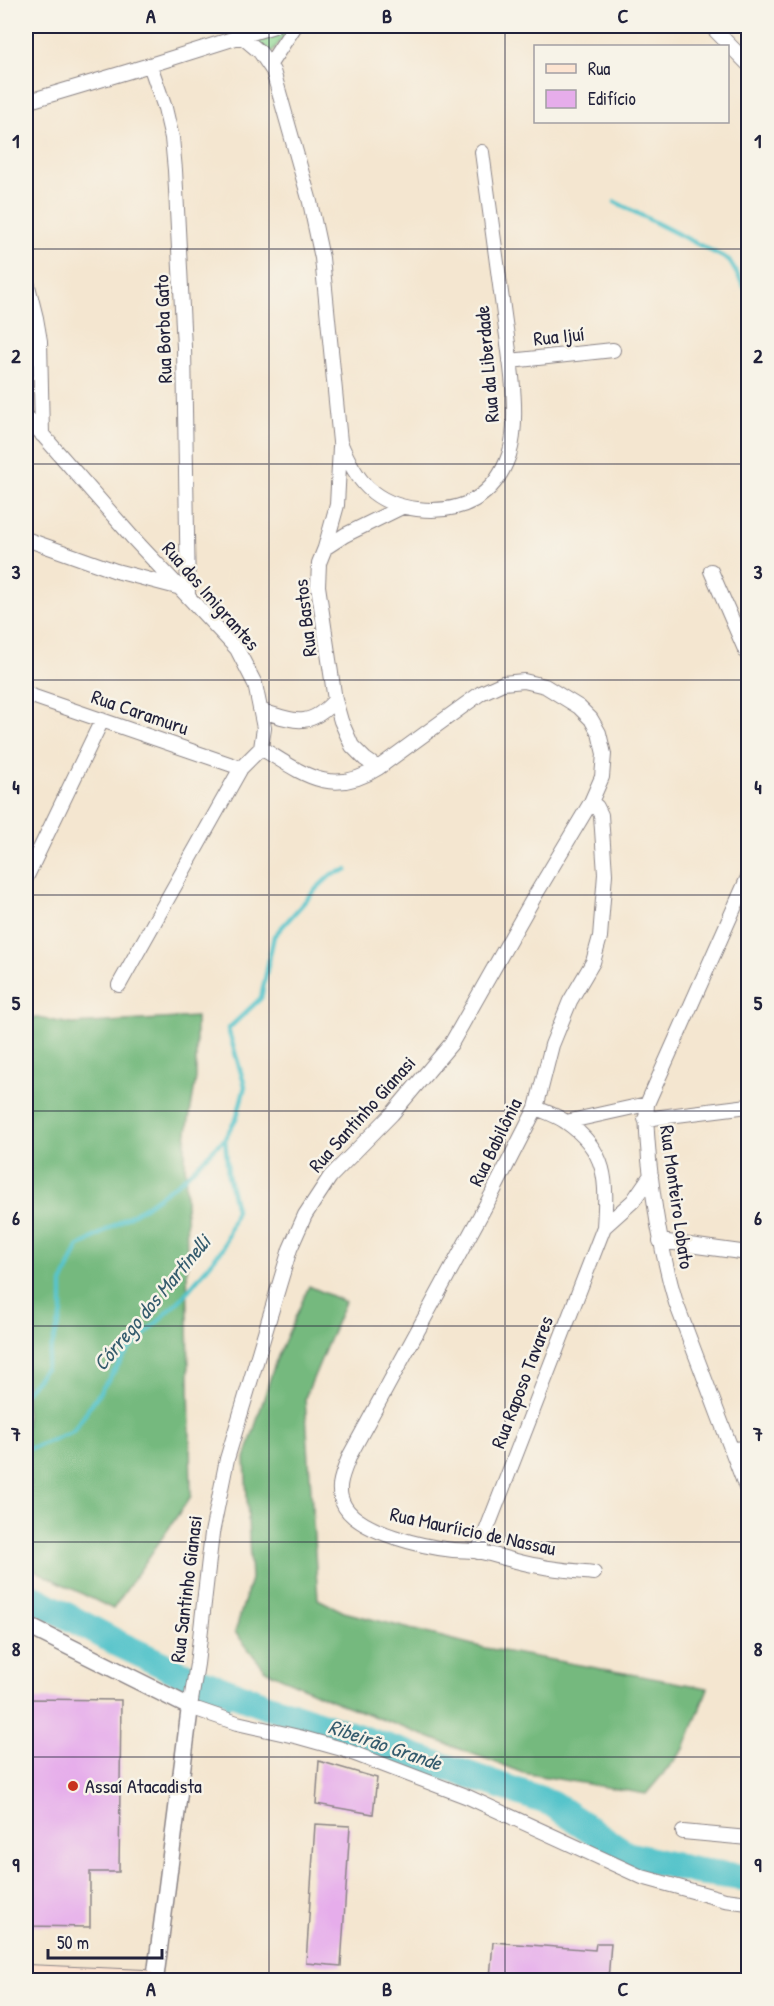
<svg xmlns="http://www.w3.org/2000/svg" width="774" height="2006" viewBox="0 0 774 2006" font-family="'Patrick Hand',sans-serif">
<rect width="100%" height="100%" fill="#f7f3e8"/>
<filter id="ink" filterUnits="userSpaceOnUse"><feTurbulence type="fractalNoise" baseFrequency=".0167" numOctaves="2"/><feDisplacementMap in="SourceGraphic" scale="12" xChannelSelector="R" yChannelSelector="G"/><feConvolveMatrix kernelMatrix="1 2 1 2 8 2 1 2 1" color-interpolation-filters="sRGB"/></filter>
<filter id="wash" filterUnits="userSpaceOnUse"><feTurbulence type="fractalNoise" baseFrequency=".008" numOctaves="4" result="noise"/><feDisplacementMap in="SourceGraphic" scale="24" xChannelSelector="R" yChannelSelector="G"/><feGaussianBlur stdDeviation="1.35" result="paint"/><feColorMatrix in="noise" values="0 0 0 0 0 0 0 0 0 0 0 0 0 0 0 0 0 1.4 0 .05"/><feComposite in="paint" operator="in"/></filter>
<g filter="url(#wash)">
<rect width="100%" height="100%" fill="#f4e6d0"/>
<path fill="#90d994" stroke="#597e68" stroke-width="1.5" d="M286 26H293L270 54 252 43 254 37Z"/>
<path fill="#74b97e" stroke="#4b6e5c" stroke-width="1.5" d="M26 1016 72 1024 196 1017V1078L185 1144 191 1496 113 1609 26 1566Z
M309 1286 345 1302 305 1398 318 1599 344 1612 485 1648 708 1688 684 1749 646 1794 523 1773 331 1700 265 1670 235 1632 251 1579 245 1458 275 1363Z"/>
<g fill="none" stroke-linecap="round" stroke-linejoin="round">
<path stroke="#56c4cb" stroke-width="4.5" d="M615 202 729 260 748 293
M26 1392 45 1369 62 1313V1284L78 1247 143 1208 183 1179 225 1138
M26 1448 35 1447 73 1431 128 1351 182 1298 223 1248 236 1210 228 1175 225 1138 237 1117 245 1086 228 1029 261 998 274 936 316 889 332 874 347 870
M226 1690 227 1710"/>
<path stroke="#56c4cb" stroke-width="27" d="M26 1594 121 1645 178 1672 267 1706 551 1803 628 1855 695 1871 748 1878"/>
</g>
<g id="blocks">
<path fill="#e6adeb" d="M26 1699 121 1700 119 1872H90V1927L26 1926Z
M319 1761 377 1778 373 1814 316 1804Z
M315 1824 350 1826 341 1966 306 1963Z
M493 1942 595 1950 596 1943H611L608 1980H529L490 1978Z"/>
</g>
</g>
<g filter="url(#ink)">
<use href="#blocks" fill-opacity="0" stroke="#8b8486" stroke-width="1.5"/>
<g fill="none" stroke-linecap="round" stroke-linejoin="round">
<g stroke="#8b8486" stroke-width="16">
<path id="minor" d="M711 26 748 64
M241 36 260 52 273 71 310 202 322 258 340 442C356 480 373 504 417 509 461 514 494 498 509 455 521 418 509 353 504 315 497 261 489 207 482 152
M270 64 295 26
M150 65 165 108 172 138 175 170 184 347 188 596
M26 102 150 65 274 26
M26 278 36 318 40 341 42 435
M26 361 40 341
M510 361 613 350
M26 416 132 537 237 649 255 684 264 728 261 748 241 768 119 985
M26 539 116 571 181 588
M325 548 337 505 340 447
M711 571 747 654 748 653
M26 694 241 768
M262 711C295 721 309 729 335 700
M261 748C302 773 331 798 378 768L481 693 503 683 524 681 545 686 579 707 591 719 599 733 604 754 602 777 591 802 533 899 451 1044 392 1114 330 1177 305 1215 290 1249 227 1459 212 1533 197 1664 190 1707 237 1723 299 1737 342 1749 468 1797 642 1877 725 1900 748 1903
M378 768 365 759 352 746 341 721 335 700 318 586 319 563 325 548 345 535 402 507
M591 802 597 807 601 815 605 874 600 937 593 962 570 1001 552 1045 536 1108 492 1194 350 1455C343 1473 334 1489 345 1507 361 1533 425 1547 453 1550 463 1551 472 1550 481 1552 500 1556 519 1563 539 1566 557 1570 576 1571 594 1573
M748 877 647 1104C645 1123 648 1141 649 1160 654 1208 662 1256 676 1303L748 1493
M26 878 102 720
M536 1108C546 1112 558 1116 566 1122 608 1151 607 1181 604 1227
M645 1119 748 1106
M566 1122 647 1104
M660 1241 748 1253
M732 1449 748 1448
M478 1552 604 1227 633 1201 651 1175
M683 1832 748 1838"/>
</g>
<g stroke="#8b8486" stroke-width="19">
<path id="tertiary" d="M26 1625 190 1707 155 1980"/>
</g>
<g stroke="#8b8486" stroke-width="22">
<path id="secondary" d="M26 1975 145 1980"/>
</g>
<use href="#minor" stroke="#fff" stroke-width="14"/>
<use href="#tertiary" stroke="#fff" stroke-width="16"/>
<use href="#secondary" stroke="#fde4d1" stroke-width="20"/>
</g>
</g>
<path fill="none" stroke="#22223b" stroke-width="1.5" stroke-opacity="0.55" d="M269 26V1980M505 26V1980M26 249H748M26 464H748M26 680H748M26 895H748M26 1111H748M26 1326H748M26 1542H748M26 1757H748"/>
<circle fill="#c8321e" stroke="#f7f3e8" stroke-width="2" cx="73" cy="1786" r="6"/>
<g text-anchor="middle" stroke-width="5" stroke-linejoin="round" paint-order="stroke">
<g font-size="20" fill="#22223b" stroke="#f7f3e8">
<text transform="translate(163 329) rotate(-92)" y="7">Rua Borba Gato</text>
<text transform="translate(559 336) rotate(-6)" y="7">Rua Ijuí</text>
<text transform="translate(487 364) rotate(-95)" y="7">Rua da Liberdade</text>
<text transform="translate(211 596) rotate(49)" y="7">Rua dos Imigrantes</text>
<text transform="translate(305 618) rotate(-97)" y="7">Rua Bastos</text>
<text transform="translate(140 712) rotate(19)" y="7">Rua Caramuru</text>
<text transform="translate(362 1114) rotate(-48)" y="7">Rua Santinho Gianasi</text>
<text transform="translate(495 1142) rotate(-64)" y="7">Rua Babilônia</text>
<text transform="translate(677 1197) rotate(82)" y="7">Rua Monteiro Lobato</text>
<text transform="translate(522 1382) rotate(-69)" y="7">Rua Raposo Tavares</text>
<text transform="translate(473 1531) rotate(12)" y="7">Rua Mauríicio de Nassau</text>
<text transform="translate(186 1589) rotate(-83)" y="7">Rua Santinho Gianasi</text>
</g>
<g font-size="20" fill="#22223b" stroke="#f7f3e8" text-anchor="start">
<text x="85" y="1793">Assaí Atacadista</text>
</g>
<g font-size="21" font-style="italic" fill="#345b6d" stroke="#f7f3e8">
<text transform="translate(152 1303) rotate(-50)" y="7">Córrego dos Martinelli</text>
<text transform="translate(385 1745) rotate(19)" y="7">Ribeirão Grande</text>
</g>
</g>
<rect width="774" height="2006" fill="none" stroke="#f7f3e8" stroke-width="66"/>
<rect x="534" y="45" width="195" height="78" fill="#f7f3e8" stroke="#a29fa3" stroke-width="1.5"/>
<rect x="546" y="64" width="30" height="9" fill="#fde4d1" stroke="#a29fa3" stroke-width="1.5"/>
<text x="588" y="75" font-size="18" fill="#22223b">Rua</text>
<rect x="546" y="90" width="30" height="18" fill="#e6adeb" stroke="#a29fa3" stroke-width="1.5"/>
<text x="588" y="105" font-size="18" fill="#22223b">Edifício</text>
<path d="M48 1949v9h114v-9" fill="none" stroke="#22223b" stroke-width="3"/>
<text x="57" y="1949" font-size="18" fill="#22223b" stroke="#f7f3e8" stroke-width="4.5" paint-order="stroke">50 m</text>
<rect x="33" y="33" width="708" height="1940" fill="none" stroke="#22223b" stroke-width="2"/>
<g font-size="20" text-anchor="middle" font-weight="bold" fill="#22223b">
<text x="151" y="23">A</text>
<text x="387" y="23">B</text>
<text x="623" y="23">C</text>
<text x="16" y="148">1</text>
<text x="758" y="148">1</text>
<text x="16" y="363">2</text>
<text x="758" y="363">2</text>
<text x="16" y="579">3</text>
<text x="758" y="579">3</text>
<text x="16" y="794">4</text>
<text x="758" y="794">4</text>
<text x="16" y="1010">5</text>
<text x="758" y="1010">5</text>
<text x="16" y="1225">6</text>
<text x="758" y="1225">6</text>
<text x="16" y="1441">7</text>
<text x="758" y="1441">7</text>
<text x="16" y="1656">8</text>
<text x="758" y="1656">8</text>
<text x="16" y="1872">9</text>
<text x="758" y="1872">9</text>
<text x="151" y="1996">A</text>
<text x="387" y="1996">B</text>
<text x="623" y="1996">C</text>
</g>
</svg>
